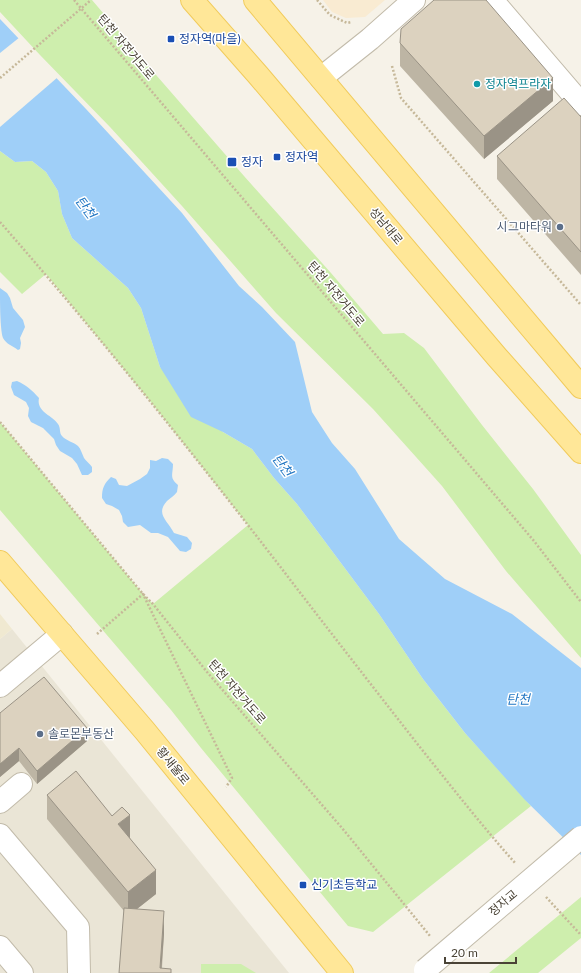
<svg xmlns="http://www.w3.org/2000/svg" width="581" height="973" viewBox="0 0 581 973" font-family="Lato,'Noto Sans KR',sans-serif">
<rect width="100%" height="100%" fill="#f6f2e8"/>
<path fill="#eae5d6" d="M12 629 289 973H0V639Z"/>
<path fill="#f9ebd2" d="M323 0H385L365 17 346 18 332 12Z"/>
<path fill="#f0e9d1" d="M0 614 12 629 0 639Z"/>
<path fill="#ceeead" d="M0 0H92L150 68 244 176 331 273 383 334 404 333 424 348 482 425 533 489 581 555V658L506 571 442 486 373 409 276 313 182 206 110 127 40 55 0 12Z
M0 151 15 162 32 161 46 172 58 191 62 214 72 238 128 288 141 308 160 367 223 432 252 449 274 478 297 504 379 614 423 679 465 733 531 806 373 932 348 926 201 748 171 710 0 510V422L143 594 153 604 248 525 154 406 46 274 22 294 0 272Z
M581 897V938L538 973H489Z
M201 964H241L256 973H201Z"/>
<path fill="#9fcff8" d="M0 19 86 109 182 213 239 286 262 307 295 342 312 412 332 443 355 469 399 539 445 579 512 614 581 668V855L525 800 465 733 423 679 379 614 297 504 274 478 252 449 223 432 191 417 160 367 141 308 128 288 72 238 62 214 58 191 46 172 32 161 15 162 0 151Z
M0 288 7 293 10 298 13 308 23 320 25 327 20 338 21 343 20 349 18 350C13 346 6 344 3 338 0 329 0 300 0 288Z
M17 381C26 385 32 390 39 398 36 412 52 415 58 424 61 428 59 433 62 436 66 441 74 442 78 446 81 449 82 454 84 458 86 461 90 464 92 467V472L88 475H82L77 464 72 458 60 451 56 445 54 439 43 428 31 422 28 416 29 408 26 402 14 395 11 387 12 382Z
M162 458 168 459 173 464C173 474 169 478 178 485L177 492C174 496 170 498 167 501 155 514 168 521 174 533L187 537 192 543 191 549 186 552 180 551 168 537 158 533H151L140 525 128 527 123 522 122 516 119 510 112 506 106 504 102 498C102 488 104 484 111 477L116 479 119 485 127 486 140 479 147 474 150 468V460L156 461Z"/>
<path fill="#f6f2e8" d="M20 37 58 77 0 127V53Z"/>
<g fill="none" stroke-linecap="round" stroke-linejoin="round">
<g stroke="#c2bbaa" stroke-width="24">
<path id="minor" d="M492 0 581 104
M321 78 370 39 414 0
M0 686 62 634
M0 802 21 784
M0 835 78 927 79 973
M0 947 22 973"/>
</g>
<g stroke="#f1cb5b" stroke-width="24">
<path id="major" d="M192 0 258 75 497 357 581 452
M255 0 581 387
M0 562 145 731 342 973"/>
</g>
<path stroke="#c6b899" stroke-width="2.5" stroke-dasharray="2 2" stroke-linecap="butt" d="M74 0 534 541 581 602
M317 0 330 15 347 23 352 22
M392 66 401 98 581 305
M0 222C98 334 191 451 282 569 327 628 373 687 419 746 451 786 482 826 516 864
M0 422 143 594 153 604 207 672 342 828 430 936
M97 634 143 594 232 778 226 787
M546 897 581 935"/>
<use href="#minor" stroke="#fff" stroke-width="22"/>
<use href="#major" stroke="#ffe798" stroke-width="22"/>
<g stroke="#c2bbaa" stroke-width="24" stroke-linecap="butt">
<path id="minor-bridge" d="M425 970 581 837"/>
</g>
<path stroke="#c6b899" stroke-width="2.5" stroke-dasharray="2 2" stroke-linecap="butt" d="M0 78 91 0"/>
<use href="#minor-bridge" stroke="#fff" stroke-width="22"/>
</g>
<path fill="#bdb5a4" d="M400 43 553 101 484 159 400 66Z
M581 117V275L497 179V156Z
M0 713 87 741 37 784 19 761 0 777Z
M47 795 112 816 130 838 156 894 137 909 164 934 162 968 119 973 124 911 47 819Z"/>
<path fill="#9a9386" d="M553 78V101L484 159V136Z
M87 728V741L37 784V771Z
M19 748V761L0 777V764Z
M130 815V839L118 824Z
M156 870V894L128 916V892Z
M164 911V934L161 973H160Z"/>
<path fill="#dcd2bf" stroke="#9a9386" d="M434 0H486L553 78 484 136 400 43 401 29Z
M564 98 581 117V252L497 156Z
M44 677 87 728 37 771 19 748 0 764V713Z
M76 771 112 816 122 807 130 815 118 824 156 870 128 892 47 795Z
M124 908 164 911 160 968 171 969V973H119Z"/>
<g fill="#1a4fb4" stroke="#fff" stroke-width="1.5">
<rect x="167" y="35" width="8" height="8" rx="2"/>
<rect x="273" y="153" width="8" height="8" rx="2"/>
<rect x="227" y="157" width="10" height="10" rx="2"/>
<rect x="299" y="881" width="8" height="8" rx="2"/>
</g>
<circle fill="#0f9aa8" stroke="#fff" stroke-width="1.5" cx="477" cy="84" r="4"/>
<g fill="#5c6f8a" stroke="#fff" stroke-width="1.5">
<circle cx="560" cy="227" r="4"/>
<circle cx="40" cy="734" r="4"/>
</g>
<g text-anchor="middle" stroke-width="3" stroke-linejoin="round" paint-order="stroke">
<g font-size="12" fill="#164399" stroke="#fff" text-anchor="start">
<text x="179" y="43">정자역(마을)</text>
<text x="285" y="161">정자역</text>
<text x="241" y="166">정자</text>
<text x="311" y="889">신기초등학교</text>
</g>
<g font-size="12" fill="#4a4336" stroke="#fff">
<text transform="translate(126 47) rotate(50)" y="4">탄천 자전거도로</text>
<text transform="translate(386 226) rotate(50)" y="4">성남대로</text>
<text transform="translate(336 294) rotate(50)" y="4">탄천 자전거도로</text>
<text transform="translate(237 692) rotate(49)" y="4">탄천 자전거도로</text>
<text transform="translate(173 766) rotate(51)" y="4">황새울로</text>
<text transform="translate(503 903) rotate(-40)" y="4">정자교</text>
</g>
<g font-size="12" fill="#0d838f" stroke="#fff" text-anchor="start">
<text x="485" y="88">정자역프라자</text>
</g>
<g font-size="12" fill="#4e5e75" stroke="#fff" text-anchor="end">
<text x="552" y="231">시그마타워</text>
<text x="48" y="738" text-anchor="start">솔로몬부동산</text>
</g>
<g font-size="13" font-style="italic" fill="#2277c3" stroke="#fff">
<text transform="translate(86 207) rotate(53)" y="5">탄천</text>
<text transform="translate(283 465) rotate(53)" y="5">탄천</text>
<text x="518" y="704">탄천</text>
</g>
</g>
<path d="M445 957v6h71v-6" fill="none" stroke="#4a4336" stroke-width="2"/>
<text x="451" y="957" font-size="12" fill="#4a4336" stroke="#ffffff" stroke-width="3" paint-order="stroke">20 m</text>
</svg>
